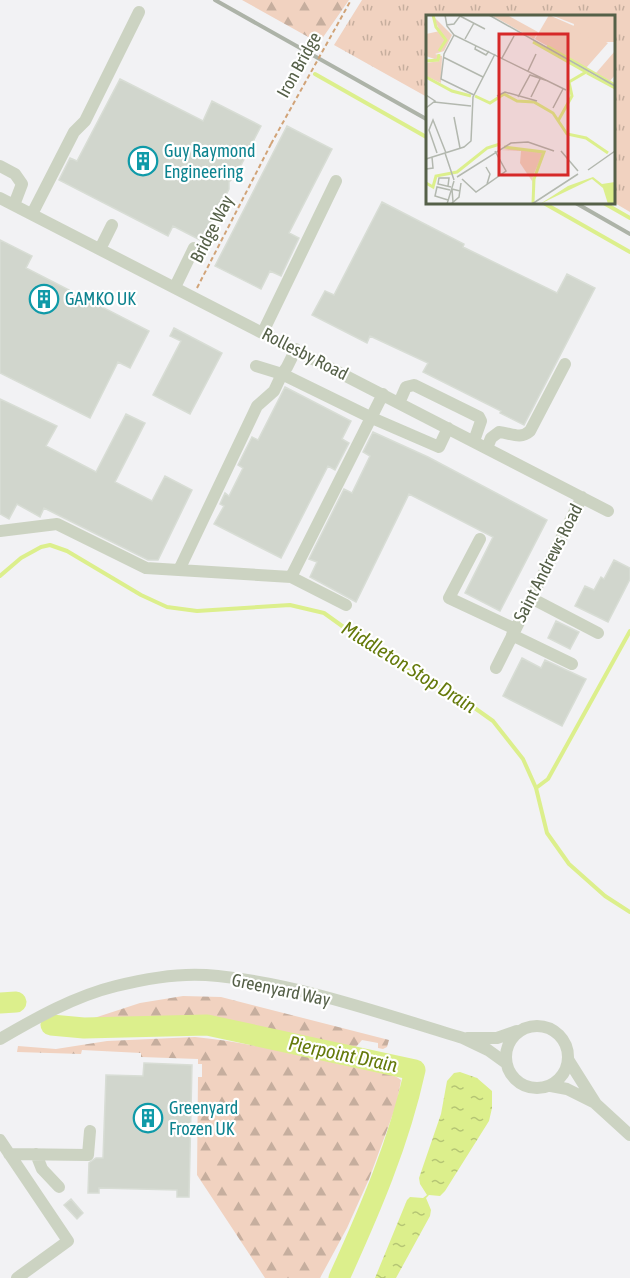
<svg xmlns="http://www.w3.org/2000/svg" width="630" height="1278" viewBox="0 0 630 1278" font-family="'Asap Condensed',sans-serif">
<defs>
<pattern id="grass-tufts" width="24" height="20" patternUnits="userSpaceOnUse" patternTransform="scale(1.5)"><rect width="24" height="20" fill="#f1d2c0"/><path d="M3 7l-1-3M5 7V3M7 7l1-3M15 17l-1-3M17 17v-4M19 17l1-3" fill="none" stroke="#c6ae9e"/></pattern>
<pattern id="forest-firs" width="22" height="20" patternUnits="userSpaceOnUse" patternTransform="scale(1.5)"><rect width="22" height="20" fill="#f1d2c0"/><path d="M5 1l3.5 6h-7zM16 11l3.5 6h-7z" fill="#c6ae9e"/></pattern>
<pattern id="water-ripples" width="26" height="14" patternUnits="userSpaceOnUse" patternTransform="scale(1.5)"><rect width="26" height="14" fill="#dcef8c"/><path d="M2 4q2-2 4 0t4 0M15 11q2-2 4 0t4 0" fill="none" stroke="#b5c574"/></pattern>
</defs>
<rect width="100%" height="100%" fill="#f2f2f4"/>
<path fill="url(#grass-tufts)" d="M362 0H630V212L613 202 614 16H428L427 97 334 45Z"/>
<path fill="url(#forest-firs)" d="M242 0H349L319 43Z
M183 996 221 997 389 1040 387 1047 383 1049 378 1048V1043L362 1040 355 1048 309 1040 231 1022 187 1017 92 1022 91 1019 140 1003Z
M195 1037C238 1041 280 1051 322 1059 344 1063 384 1066 401 1080L397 1103 369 1179 347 1228 320 1278H265L197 1175 198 1077H202V1064H198V1059L141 1057V1053L82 1050 81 1054 17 1052 18 1046 56 1049 107 1041Z"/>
<path fill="url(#water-ripples)" d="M460 1072 477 1078 492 1091V1108L489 1121 445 1191 440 1196 429 1195 426 1198 431 1210 430 1216 396 1278H375L407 1200 410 1197 423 1198 427 1195 420 1184 419 1178 441 1114 447 1081 454 1073Z"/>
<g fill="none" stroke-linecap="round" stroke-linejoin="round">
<path stroke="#dcef8c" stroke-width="4" d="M315 74 428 138
M542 202 630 252
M602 202 630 218
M0 576 21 558 41 547 50 545 67 551 141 595 167 607 197 611 290 605 324 613 391 661 462 699 493 721 523 759 536 788 547 833 569 864 605 896 630 912
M536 788 548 779 630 631"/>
<path stroke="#dcef8c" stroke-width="21" d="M0 1003 16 1002
M51 1025 84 1028 207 1025 415 1070C399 1143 370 1210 339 1278"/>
</g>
<path fill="#d1d6cd" stroke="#d8ddd5" stroke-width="1.5" d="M120 79 203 121 212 101 261 126 236 175 229 182V189L202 241 173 226 168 236 59 180 70 158 77 161Z
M287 126 332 149 289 233 299 238 281 276 270 271 261 289 215 266Z
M382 202 464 244 463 247 557 293 567 274 595 288 524 425 500 413 501 411 423 372 428 363 370 336 367 343 312 315 325 291 334 295Z
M0 240 32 256 26 268 149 331 130 368 118 362 90 418 0 373Z
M174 328 222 353 190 414 153 395 181 341 170 336Z
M285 387 351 421 342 439 349 443 335 470 328 466 281 558 214 524 224 506 220 504 225 493 229 496 243 468 238 465 252 437 258 440Z
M0 399 57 426 46 446 96 472 126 414 145 423 115 482 152 501 165 476 192 490 158 560H148L44 508 40 517 17 504 9 519 0 514Z
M373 432 428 457 547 520 500 611 465 593 493 537 409 494 356 602 310 577 317 562 309 559 344 489 352 493 370 456 363 452Z
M614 560 630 568V579L608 622 575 606 585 586 594 590 601 577 604 579Z
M556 621 579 632 570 649 548 638Z
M522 658 541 668 545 660 586 679 562 726 503 696Z
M144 1063 192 1065 189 1197H177V1190L99 1188V1193H88L89 1163 96 1158H103L106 1075 143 1076Z
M71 1199 83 1213 77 1219 64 1205Z"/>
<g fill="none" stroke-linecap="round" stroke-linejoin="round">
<path stroke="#d1a377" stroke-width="2" stroke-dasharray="4.5 3" stroke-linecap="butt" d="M197 288 271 144"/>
<path stroke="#ccd3c2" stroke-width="12" d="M0 166 15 174 22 184 14 205
M0 198 608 511
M32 214 74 132 85 121 139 12
M100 249 112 225
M175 287 194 248
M263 332 336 181
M256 366 282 374 287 367 296 349
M399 403 406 387 414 385 479 417 481 421 474 441
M487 448 491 438 499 432C511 433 520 440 530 431L565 364
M0 531 57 524 146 568 291 577 346 605
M480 539 449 598 515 629
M179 570 257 406 274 391 282 374 372 418 439 447 448 428
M291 577 383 394
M531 598 598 633
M512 635 572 664
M496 668 582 497
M506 1057a31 31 0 1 1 62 0a31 31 0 1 1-62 0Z
M467 1038H497L517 1031
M0 1039C36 1018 75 996 116 986 144 979 176 973 206 975 294 982 379 1013 463 1038L488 1050 506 1063
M569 1061 596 1104 630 1135
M551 1086 567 1089 595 1103
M0 1140 68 1241 17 1278
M9 1154 88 1155 90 1131
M36 1154 42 1169 59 1187"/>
<path stroke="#adb3a8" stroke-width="4" d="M215 0 428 120
M574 202 630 234"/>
<path stroke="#d1a377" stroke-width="2" stroke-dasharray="4.5 3" stroke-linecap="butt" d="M271 144 351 0"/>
</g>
<defs>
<g id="building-ring" transform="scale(1.5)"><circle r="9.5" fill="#fff" stroke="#0f9aa8" stroke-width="1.5"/><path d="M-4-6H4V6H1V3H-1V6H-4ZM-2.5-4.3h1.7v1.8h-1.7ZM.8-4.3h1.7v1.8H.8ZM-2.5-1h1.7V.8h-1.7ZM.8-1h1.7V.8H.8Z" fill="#0f9aa8"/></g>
</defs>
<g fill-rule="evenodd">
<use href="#building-ring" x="143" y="161"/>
<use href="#building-ring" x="44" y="299"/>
<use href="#building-ring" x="148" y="1118"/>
</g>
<g text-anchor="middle" stroke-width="4.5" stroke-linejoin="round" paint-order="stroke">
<g font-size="18" fill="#556048" stroke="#fff">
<text transform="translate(299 65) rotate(-61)" y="6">Iron Bridge</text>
<text transform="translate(212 229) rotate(-63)" y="6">Bridge Way</text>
<text transform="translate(305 354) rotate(27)" y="6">Rollesby Road</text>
<text transform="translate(548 563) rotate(-63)" y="6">Saint Andrews Road</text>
<text transform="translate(281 990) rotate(12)" y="6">Greenyard Way</text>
</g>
<g font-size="18" fill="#0d838f" stroke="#fff" text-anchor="start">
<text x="164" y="157">Guy Raymond<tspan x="164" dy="21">Engineering</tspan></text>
<text x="65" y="305">GAMKO UK</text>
<text x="169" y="1114">Greenyard<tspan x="169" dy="21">Frozen UK</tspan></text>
</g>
<g font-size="20" font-style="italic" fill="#657a0b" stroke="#fff">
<text transform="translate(409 667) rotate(32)" y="7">Middleton Stop Drain</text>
<text transform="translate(343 1054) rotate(12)" y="7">Pierpoint Drain</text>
</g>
</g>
<g transform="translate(426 15)">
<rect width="189" height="189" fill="#f2f2f4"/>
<path d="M123 0 148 11 182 28 160 53 109 24ZM189 36V60L184 66 170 58Z" fill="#f1d2c0"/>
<path d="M6 0 26 20 18 36 9 39 16 41 15 68 0 61V48L14 46 0 41V19L14 16ZM65 0H81L112 17 108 24ZM125 0H189V27H172L147 14 148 9ZM94 133 117 138 107 161 106 180V166L94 148 95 136 75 135Z" fill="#f1d2c0"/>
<path d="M167 162 176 169 189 167V189H182L177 173 166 164 114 189 142 171Z" fill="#dcef8c"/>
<path fill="none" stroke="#dcef8c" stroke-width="3" d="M7 0 10 12 20 25 13 36M107 27 160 57 143 67 146 81 132 106M121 31 189 70M0 46 12 45 13 39M161 58 189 73M0 62 26 76 45 81M49 81 64 88 78 79 91 86 108 87 127 98 141 119 160 123 182 138M78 132 118 137 108 164 107 188M0 168 7 172 10 161 31 157 61 133 74 129"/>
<path fill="none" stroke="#b3b8af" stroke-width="1.5" d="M19 0 21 11 28 20M63 0 189 71M20 10 28 9 34 1 59 14M39 24 48 8M50 30 49 34 60 40 63 36M17 42 57 62M76 43 88 21M102 56 110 39M0 80 9 86 0 93M48 80 15 64 18 39 28 20 140 75M71 81 79 77 111 86M92 82 104 60 122 66M105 82 114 64M8 87 45 91M127 93 137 74M28 102 34 133M135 136 152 156M11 138 3 115 7 105 20 138M19 138 28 165M0 144 38 132 45 126 47 82 69 39M60 152 64 159 61 169M0 154 7 153 6 142M162 155 189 136M31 162 85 128 102 127 128 136M36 164 50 177 80 156 69 136M22 171 23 163H13L12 169 25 172M22 185 9 181 11 172 24 175M27 187 26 174 34 176M21 189 28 166M25 189 33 182 35 168M106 189 152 159"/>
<path fill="#d62828" fill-opacity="0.15" stroke="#d62828" stroke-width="3" d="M73 19H142V160H73Z"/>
<rect width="189" height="189" fill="none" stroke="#556048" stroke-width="3"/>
</g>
</svg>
